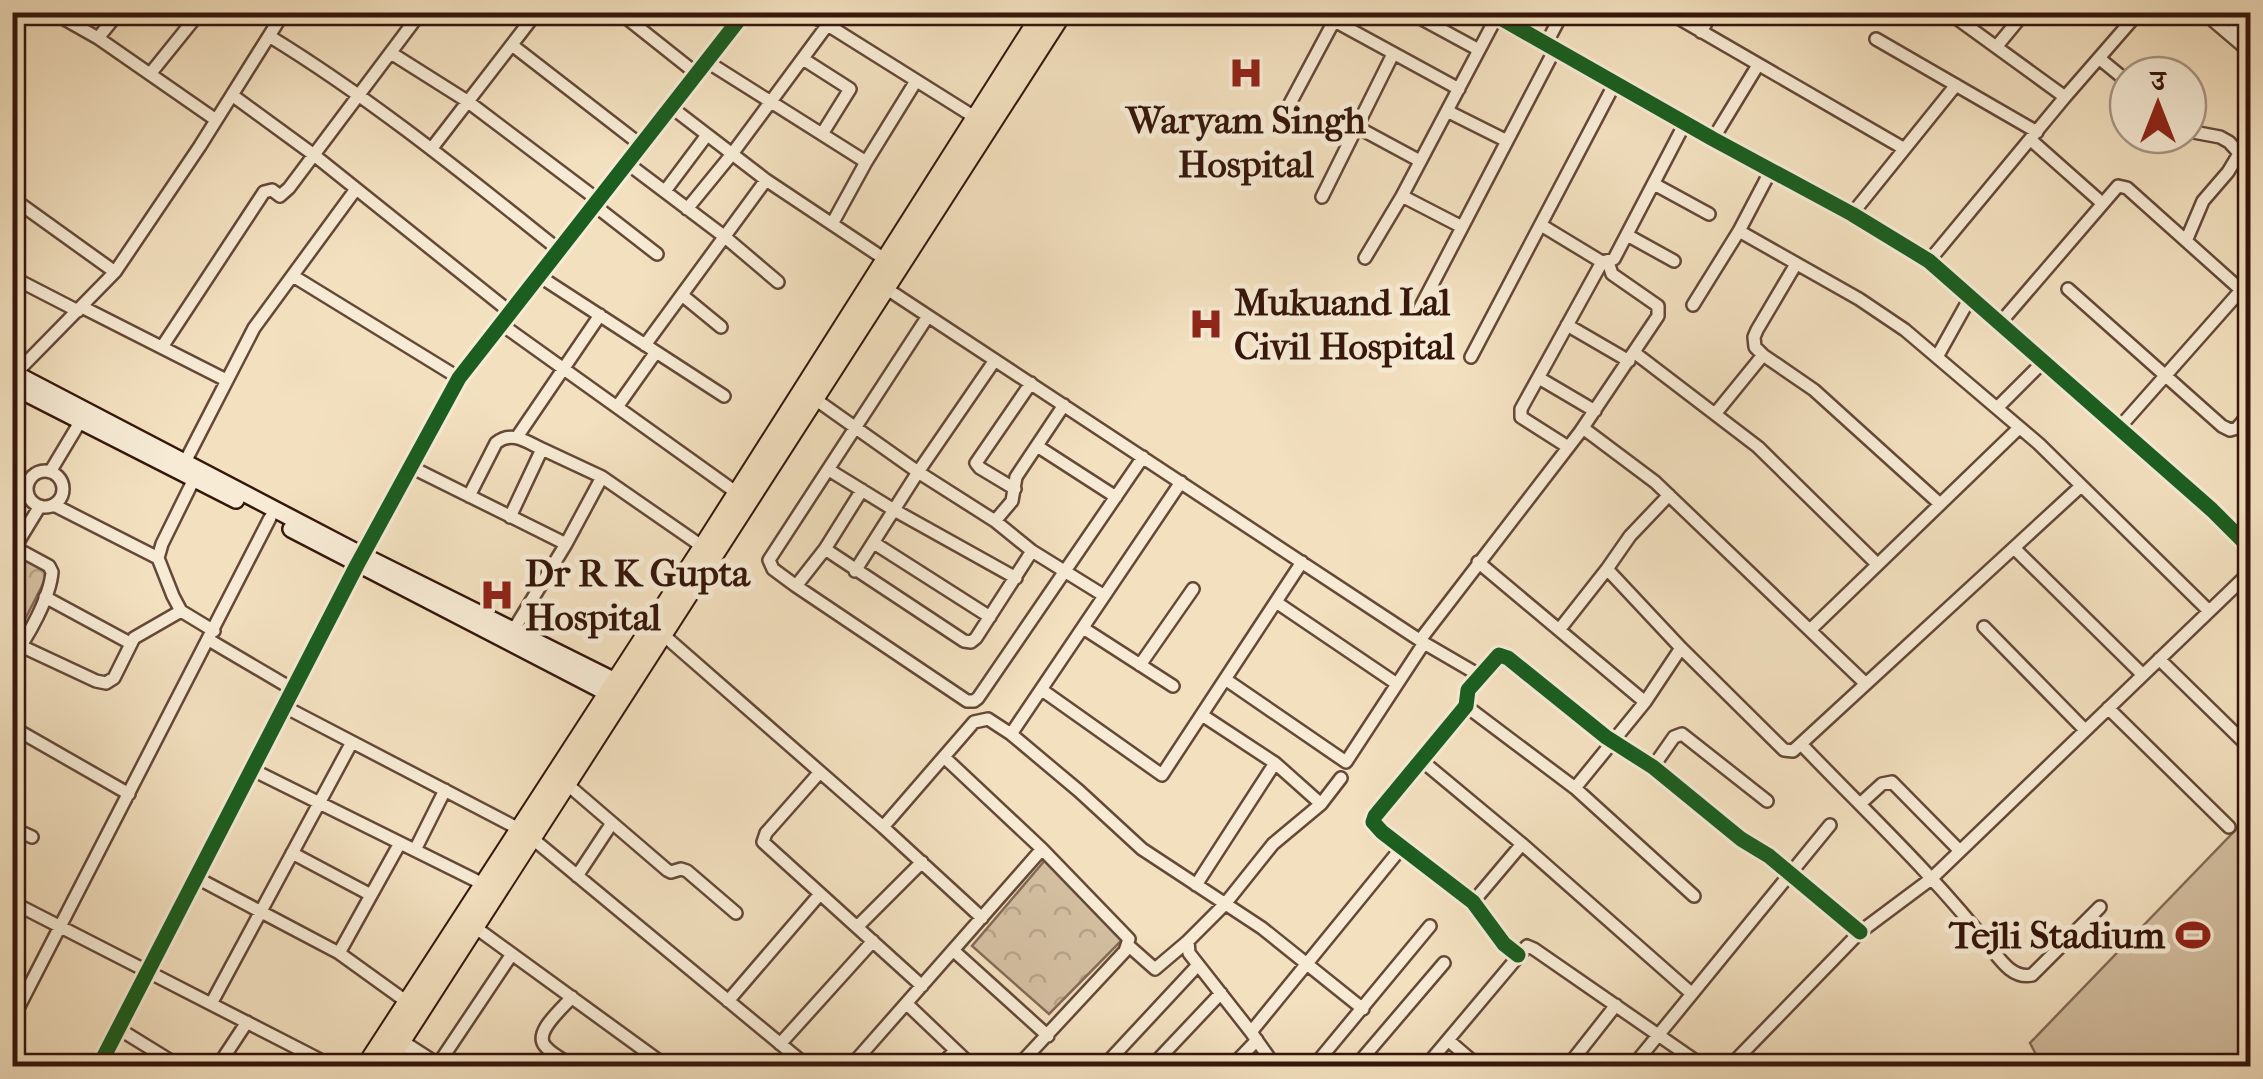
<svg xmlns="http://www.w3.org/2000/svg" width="2263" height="1079" viewBox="0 0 2263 1079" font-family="'IM FELL French Canon','Noto Serif Devanagari',serif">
<defs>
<pattern id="park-crowns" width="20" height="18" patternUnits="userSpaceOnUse" patternTransform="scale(2.5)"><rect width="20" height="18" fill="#d3bea0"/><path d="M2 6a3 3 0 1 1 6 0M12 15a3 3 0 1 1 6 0" fill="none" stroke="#b6a388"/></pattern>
</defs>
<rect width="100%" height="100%" fill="#f3e0bf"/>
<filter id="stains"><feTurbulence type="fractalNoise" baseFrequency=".002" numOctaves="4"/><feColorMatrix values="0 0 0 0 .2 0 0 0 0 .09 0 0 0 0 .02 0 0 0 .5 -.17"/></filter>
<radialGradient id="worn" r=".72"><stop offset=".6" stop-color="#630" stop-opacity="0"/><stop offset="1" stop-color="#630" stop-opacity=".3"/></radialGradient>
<path fill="url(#park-crowns)" stroke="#846a56" stroke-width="2.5" d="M13 553 49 572 13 643Z
M1046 859 1122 940 1049 1014 972 946Z"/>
<path fill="#d3bea0" stroke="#846a56" stroke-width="2.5" d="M2250 815V1066H2042L2030 1043Z"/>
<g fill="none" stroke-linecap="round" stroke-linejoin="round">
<g stroke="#644838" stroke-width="16">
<path id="minor" d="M52 12 98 38 216 120
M619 12 697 74
M726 12 738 22
M807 12 976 118
M1318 12 1459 89
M1409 12 1479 50
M1490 12 1713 139 1852 214 1929 261 2212 510 2250 548
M1668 12 1903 148
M1948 12 2065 97
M2203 12 2250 52
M1701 32 1712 12
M2230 34 2247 12
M269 36C372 99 465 175 559 250
M98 38 119 12
M1876 39 2037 132
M1546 44 1563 12
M512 45 641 145
M1997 46 2025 12
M391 53 467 101 598 200
M803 59 850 89 822 134
M2100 59 2128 82
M706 61 866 162
M150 74 200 12
M12 90 17 93
M232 95 314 155 510 312
M671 107 766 180 886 260
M1447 111 1507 141
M1279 124 1334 21
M1357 127 1420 161
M2188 131 2220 137 2229 142 2250 165
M1713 139 1758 65
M2031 140 2102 203
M432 148 537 12
M627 163 725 237 778 282
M1654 184 1709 214
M665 191 707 135
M1402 196 1462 227
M1322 197 1393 54
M12 198 115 272
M594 205 657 254
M687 209 732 154 837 12
M1852 214 1956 85
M832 224 866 162 916 81
M1541 225 1602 262
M1739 231 1859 299 1905 330 2039 444 2209 611
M1627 235 1674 261
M2186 241 2203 201 2228 172 2240 152
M1365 258 1402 196 1497 16
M1929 261 2065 97 2139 12
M1796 264 1757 330 1754 337 1755 347 1763 355 1814 390 1940 504
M293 276 459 378
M539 276 724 396
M12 277 78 311
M881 285 1424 643 1479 675
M2068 289 2222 426 2230 430 2237 428 2250 413
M682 295 721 327
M1693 305 1739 231 1771 170
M82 307 226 380
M1420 308 1555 49
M928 316 769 560 773 569 796 586 967 701H974L978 698 1143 457
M2001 322 2118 186 2127 188 2241 290
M501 324 737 493
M1567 325 1629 361
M645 345 766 180
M162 347 264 192 272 190 280 196 289 188 421 12
M1635 353 1758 447 1877 564
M1471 357 1615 83
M1937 357 1971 296
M15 374 115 272 200 146 284 12
M1539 378 1595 411
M815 399 918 472 995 521 1032 551 1103 595
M617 407 656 352
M1997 408 2044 361
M1715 414 1763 355
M1583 428 1655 482 1866 684
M2119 428 2250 280
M517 437 600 315
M1037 446 1116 497
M1568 447 1521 417V409L1602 262 1614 259 1685 123
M542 449 602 477 703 547
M185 462 254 328 356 189
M411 467 566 544
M829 470 894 510 1016 578
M27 489a18 18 0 1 1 36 0a18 18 0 1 1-36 0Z
M50 472 80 422
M194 479 162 544 158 558 173 596 181 611 214 631
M1015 489 980 468 976 463 1031 383
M469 496 496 443C512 430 527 442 542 449L510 517
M54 505 158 558
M995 521 1012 501 1016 477 1064 405
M874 543 990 617
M12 546 49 566 52 572C50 597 28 638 12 657
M15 547 40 506
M2014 548 2143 675
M825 549 964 641 971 642 976 638 1032 551
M1478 562 1645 702
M1607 569 1681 648 1784 750 1793 751 2081 486
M855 571 918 472 995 360
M796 586 825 549 862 490
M45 597 130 643
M1276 602 1397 684
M1984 627 2085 730
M1083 628 1173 686
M514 629 566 544 602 477
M1559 630 1607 569 1630 536 1669 495
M1810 630 2019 428
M660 632 883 827 982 918
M209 640 294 690
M1420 640 1580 432 1658 316V306L1612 274 1608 262
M21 646 96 681 106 683 114 678 134 638 181 611
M2159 659 2250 748
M1140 665 1193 589
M1225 679 1346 762 1424 643
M1042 690 1162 775 1302 562
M1466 706 1575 788 1694 896
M285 707 519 829
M2108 708 2229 827
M1202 715 1275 763 1321 804
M12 727 129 794
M1011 734 1181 482
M1801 744C1865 811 1934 875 1990 947 2001 961 2013 979 2032 975L2100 907
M944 757 1042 849 1129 939 1125 951 1018 1066
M1421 760 1522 844 1691 993
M1653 767 1674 737 1682 734 1767 801
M253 770 483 884
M820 772 766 833 763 842 922 986
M568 785 667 870 671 872 681 869 687 871 736 913
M1575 788 1645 702 1681 648
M1860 804 1882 784 1892 782 1960 851
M883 827 974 722 988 719 1011 734 1079 791 1142 849 1262 928 1363 1009
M12 828 32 837
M533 839 807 1066
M415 850 445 790
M292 853 371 895
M577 876 612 823
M197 878 339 953 407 1002
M1196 885 1275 763
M12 902 332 1066
M1473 902 1522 844
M472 925 666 1066
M858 926 922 862
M1129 946 1155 969 1188 941
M954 951 1048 1036
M339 953 400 843
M1518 955 1504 944 1473 902 1382 832 1373 822 1375 816 1466 706 1468 690 1499 655 1508 658 1606 737 1653 767 1741 839 1769 856 1860 932
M572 997C563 1008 533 1032 545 1046 551 1054 565 1061 573 1066
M728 1001 820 894
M211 1004 352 742
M907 1004 972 1066
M12 1020 270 518
M119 1029 179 1066
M1251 1032 1402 847
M1448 1040 1478 1066
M780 1044 873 941
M99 1066 357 565
M218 1066 247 1022
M437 1066 512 954
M851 1066 1042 849
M941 1066 955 1050
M1104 1066 1198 965
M1152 1066 1221 993
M1232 1066 1257 1040
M1275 1066 1251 1032 1189 953 1188 941 1225 904 1273 844 1321 804 1341 778
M1314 1066 1430 926
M1356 1066 1444 963
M1426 1066 1527 946 1534 949 1703 1066
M1568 1066 1616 1005
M1633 1066 1830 825
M1730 1066 1860 932 1931 879 2250 572"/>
</g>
<g stroke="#644838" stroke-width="19">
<path id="tertiary" d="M357 564 459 378 745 12
M393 1037 438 1066"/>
</g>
<g stroke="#35160b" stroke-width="20">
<path id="secondary" d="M12 372 362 555 623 685
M12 386 236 500
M291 529 617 698"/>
</g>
<g stroke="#35160b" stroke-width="22">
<path id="primary" d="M366 1066 703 547 1043 12
M385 1066 1063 12"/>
</g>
<use href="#minor" stroke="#f7ebd5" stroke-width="11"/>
<use href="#tertiary" stroke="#f7ebd5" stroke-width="14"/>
<use href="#secondary" stroke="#f7ebd5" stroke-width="15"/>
<use href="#primary" stroke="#f3e0bf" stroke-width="18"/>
<g stroke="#f7ebd5" stroke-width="21">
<path id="cycleway" d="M1490 12 1713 139 1852 214 1929 261 2212 510 2250 548
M1518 955 1504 944 1473 902 1382 832 1373 822 1375 816 1466 706 1468 690 1499 655 1508 658 1606 737 1653 767 1741 839 1769 856 1860 932
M99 1066 357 565 459 378 745 12"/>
</g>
<use href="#cycleway" stroke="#1b5e20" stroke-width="15"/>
</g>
<defs>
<g id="hospital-bare" transform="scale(2.7)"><path d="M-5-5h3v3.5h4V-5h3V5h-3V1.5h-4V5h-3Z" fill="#8f2418" stroke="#f7ebd5" stroke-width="2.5" paint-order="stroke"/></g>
<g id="stadium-bare" transform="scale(2.7)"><path d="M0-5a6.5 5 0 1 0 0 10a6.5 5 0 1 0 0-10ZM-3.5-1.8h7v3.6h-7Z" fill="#8f2418" stroke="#f7ebd5" stroke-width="2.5" paint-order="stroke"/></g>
</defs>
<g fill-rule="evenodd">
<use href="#hospital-bare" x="1246" y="73"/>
<use href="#hospital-bare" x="1206" y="324"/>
<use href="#hospital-bare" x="497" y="595"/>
<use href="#stadium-bare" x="2193" y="935"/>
</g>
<g text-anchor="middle" stroke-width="10" stroke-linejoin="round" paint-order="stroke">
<g font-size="38" font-weight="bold" fill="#35160b" stroke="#f7ebd5" text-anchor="start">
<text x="1246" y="133" text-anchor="middle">Waryam Singh<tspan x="1246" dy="44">Hospital</tspan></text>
<text x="1234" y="315">Mukuand Lal<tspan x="1234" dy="44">Civil Hospital</tspan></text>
<text x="525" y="586">Dr R K Gupta<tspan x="525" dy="44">Hospital</tspan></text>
<text x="2165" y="948" text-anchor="end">Tejli Stadium</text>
</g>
</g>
<rect width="2263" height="1079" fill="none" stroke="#f3e0bf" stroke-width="50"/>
<rect x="15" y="15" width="2233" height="1049" fill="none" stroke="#35160b" stroke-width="5"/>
<rect x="25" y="25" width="2213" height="1029" fill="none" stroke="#35160b" stroke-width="2.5"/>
<g transform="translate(2158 105)"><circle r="48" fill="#f7ebd5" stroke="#a99684" stroke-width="2.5"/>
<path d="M0-8L18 38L0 25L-18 38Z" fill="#8f2418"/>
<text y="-15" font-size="28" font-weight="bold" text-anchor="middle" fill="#35160b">उ</text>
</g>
<rect width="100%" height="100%" filter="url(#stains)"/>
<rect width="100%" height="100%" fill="url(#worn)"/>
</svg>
